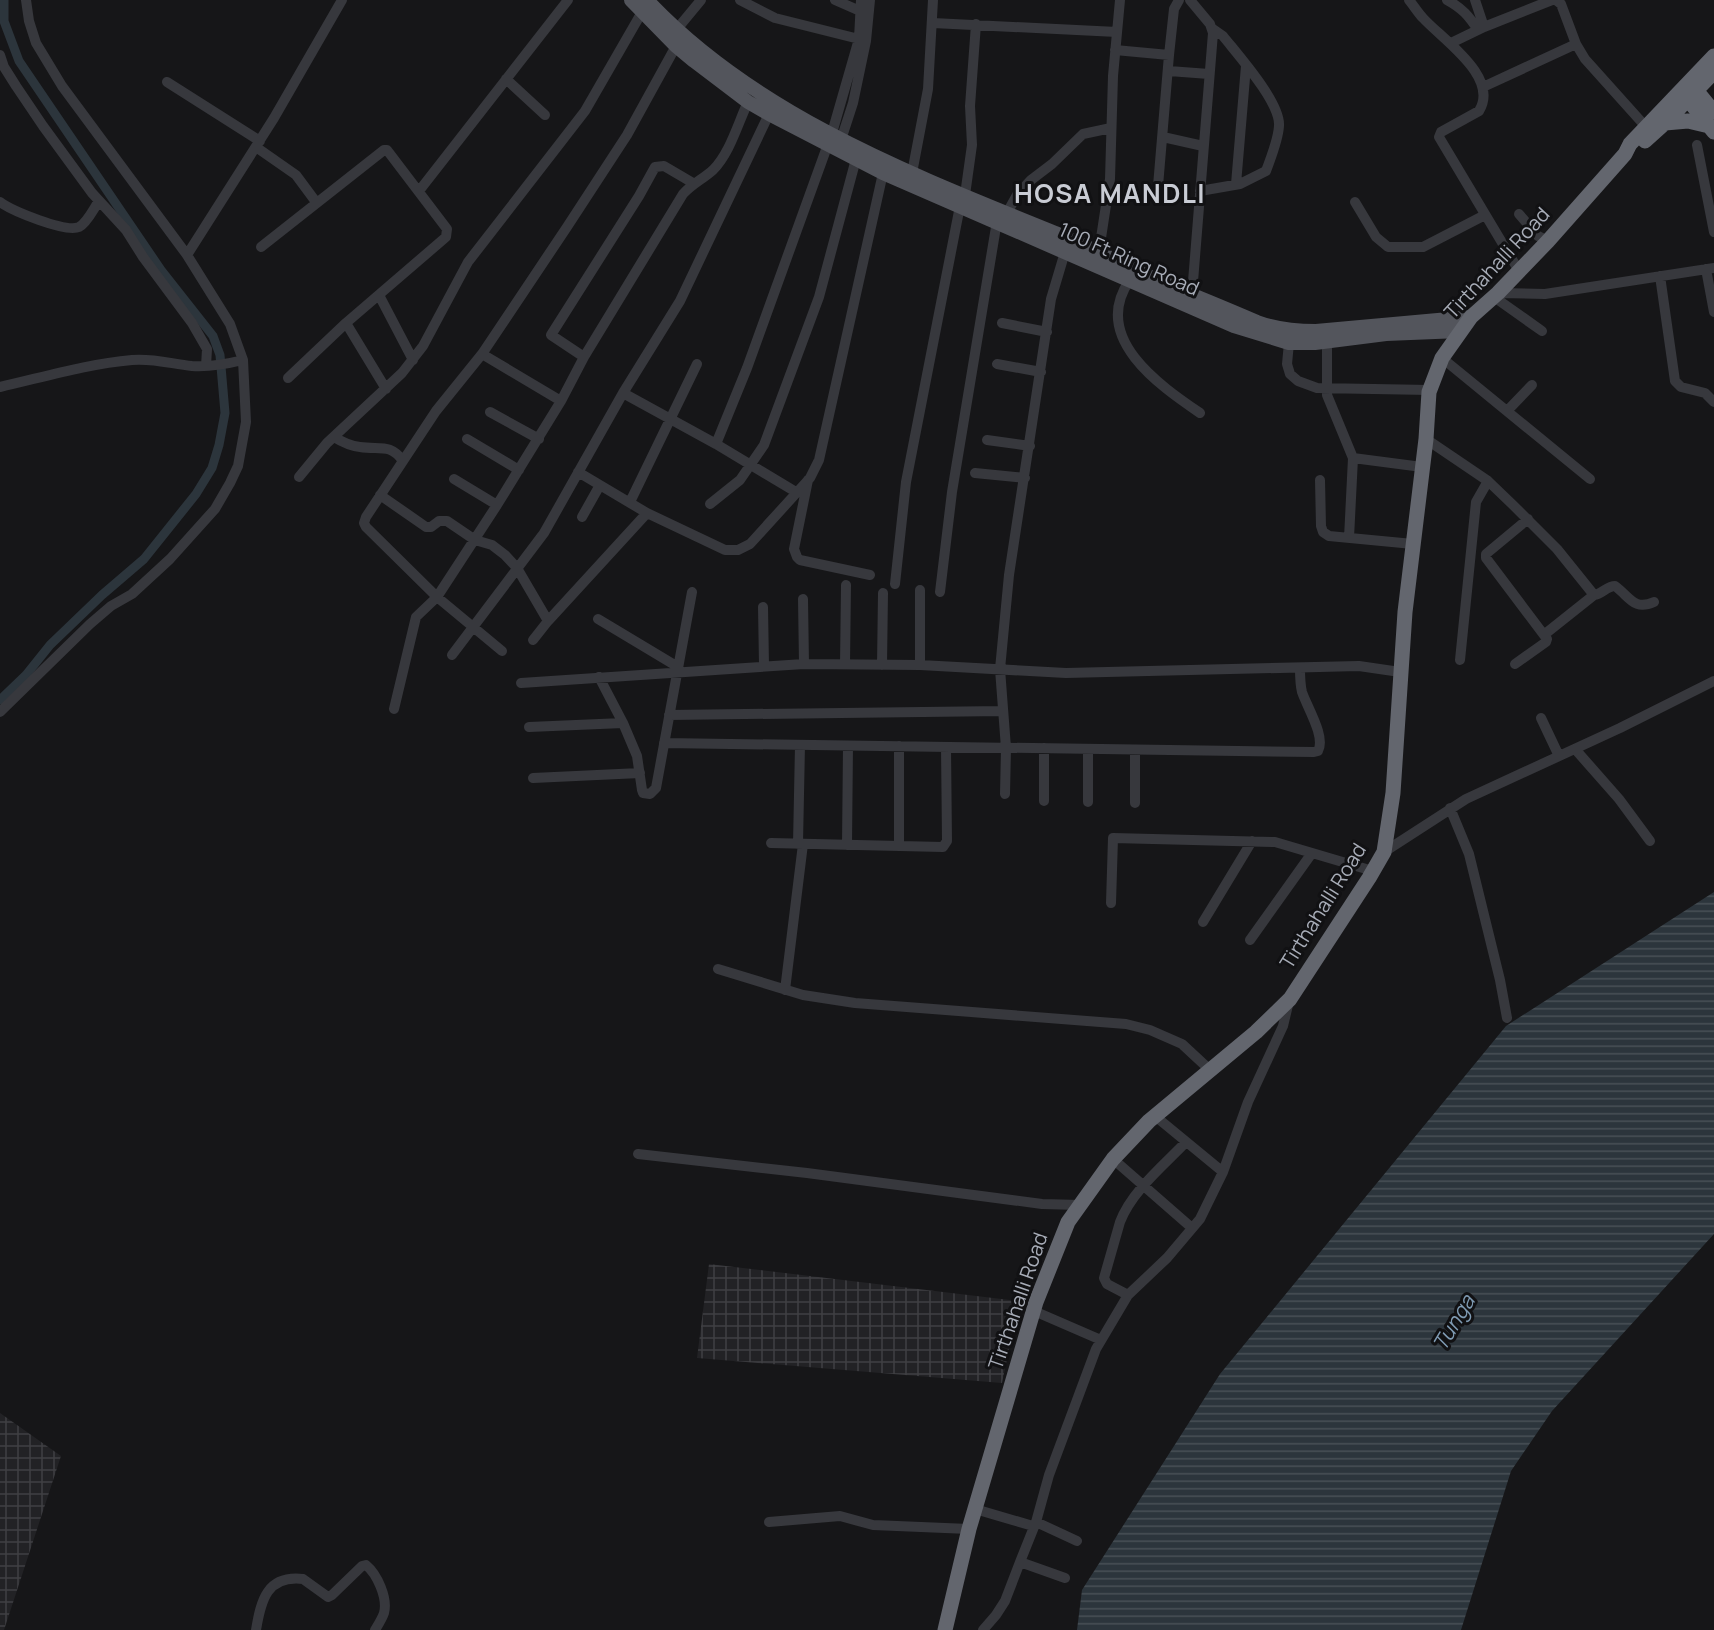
<svg xmlns="http://www.w3.org/2000/svg" width="1714" height="1630" viewBox="0 0 1714 1630" font-family="Manrope,sans-serif">
<defs>
<pattern id="industrial-grid" width="8" height="8" patternUnits="userSpaceOnUse" patternTransform="scale(1.5)"><rect width="8" height="8" fill="#222225"/><path d="M0 4h8M4 0v8" fill="none" stroke="#3f3f43"/></pattern>
<pattern id="water-rules" width="6" height="5" patternUnits="userSpaceOnUse" patternTransform="scale(1.5)"><rect width="6" height="5" fill="#2c353c"/><path d="M0 2.5h6" fill="none" stroke="#485056"/></pattern>
</defs>
<rect width="100%" height="100%" fill="#161618"/>
<path fill="url(#industrial-grid)" d="M709 1264 1019 1301 1002 1383 697 1358Z
M0 1413 61 1456 4 1630H0Z"/>
<path fill="url(#water-rules)" d="M1714 892V1234L1552 1411 1511 1471 1461 1630H1077L1082 1590 1220 1374 1506 1026Z"/>
<g fill="none" stroke-linecap="round" stroke-linejoin="round">
<path stroke="#2c353c" stroke-width="9" d="M0 700 26 675 50 645 102 595 144 559 196 494 212 468 219 445 225 413 220 355 213 336 161 270 19 61 4 21V0"/>
<path stroke="#37383d" stroke-width="10" d="M740 0 775 18 859 39
M835 0 860 11
M1190 0 1210 24 1213 33 1192 294
M1409 0C1414 6 1418 13 1423 18 1443 40 1500 77 1479 111L1441 132 1439 137 1519 271
M1447 0C1462 8 1469 16 1478 30
M1475 0 1484 27
M1556 0 1561 4 1576 44 1585 59 1646 127
M933 23 1117 32
M677 29 701 0
M1451 43 1484 27 1552 0
M1115 50 1169 55
M0 55 4 67 16 86 43 126 92 193 126 230 143 257 192 323 207 349 206 366
M1169 71 1209 74
M506 79 545 115
M167 82 260 141
M1483 87 1576 44
M1163 137 1203 146
M1697 145 1714 232
M839 146 853 103 866 41 870 0
M256 147 296 175 316 202
M912 173 928 89 933 0
M1236 184 1246 66
M419 191 568 0
M1200 191 1240 184 1266 171C1271 157 1278 141 1279 126 1281 103 1238 55 1223 36L1213 29
M965 195 972 145 970 106 976 24
M1157 198 1169 55 1174 9 1179 0
M0 202C12 211 66 233 79 227 87 223 94 208 99 201
M1355 202 1376 237 1388 247H1423L1485 215
M1007 213 1017 195 1031 180 1052 164 1083 134 1111 128
M1519 214 1538 236 1548 241
M261 247 384 150H387L447 229 446 237 346 323 288 378
M1099 251 1110 179 1113 76 1120 0
M187 255 274 118 342 0
M1706 269 1714 312
M1660 276 1675 381 1681 387 1705 393 1714 402
M1129 281C1091 338 1159 385 1200 413
M1498 293 1545 294 1714 268
M379 295 413 360
M1494 297 1542 331
M346 323 386 389
M1002 323 1047 332
M1327 342V395L1353 458 1349 538
M1289 343 1287 364 1290 374 1298 381 1317 388 1430 390
M482 354 561 401
M584 357 551 335 639 196 655 167 664 166 693 183
M1442 358 1590 479
M997 364 1041 372
M0 387C44 377 87 364 132 360 153 358 172 364 192 366 209 367 227 364 243 360
M623 393 716 444 796 492
M1507 411 1532 385
M490 412 539 439
M334 437C342 442 351 446 360 447 380 450 390 443 403 461
M467 439 519 470
M1426 439 1488 481 1513 505 1557 549 1594 595
M987 440 1030 446
M716 444 747 368 832 133 859 39 861 0
M1353 458 1422 467
M578 472 647 513 725 550H738L750 544 810 478 819 460 883 173
M975 473 1025 478
M299 477 327 443 402 373 423 346 468 262 585 111 642 12
M454 479 497 505
M808 480 794 549 797 557 800 560 870 575
M1320 480 1321 526 1323 532 1329 536 1413 544
M380 495 426 527H431L439 521H447L475 540 492 545 505 555 517 568 548 621
M630 502 697 364
M710 504 740 480 764 445 819 297 856 159
M582 517 600 485
M895 584 906 482 960 206
M940 592 952 492 997 221
M803 599 804 664
M763 607 764 665
M598 619 678 667
M1545 634 1594 595C1602 594 1607 586 1615 586 1630 597 1634 611 1654 602
M533 640 548 621 647 513
M502 651 437 597 366 527 364 523 366 517 436 411 482 354 567 227 627 135 676 46
M452 655 544 533 623 393 680 301 769 114
M1460 660 1476 502 1488 481
M845 664 846 585
M1515 664 1546 642 1547 639 1486 558V554L1528 519
M882 665 883 593
M920 665V590
M599 677 623 723 637 756 642 790 643 793 650 794 656 788 692 592
M521 683 804 664 920 665 1066 673 1359 666 1400 672
M394 709 416 617 437 597 497 505 561 401 584 357 683 194C692 184 703 179 713 170 730 153 738 123 748 102
M0 712 90 624 111 606 132 594 170 559 215 509 230 483 238 466 246 422 243 360 230 324 187 255 62 86 36 43 29 21 26 0
M669 715 1003 711
M1541 718 1559 756
M529 727 623 723
M664 743 1314 752 1318 751C1326 737 1307 707 1302 692 1300 684 1300 677 1300 668
M899 746V846
M1575 749 1619 799 1650 841
M1135 750V803
M533 778 640 773
M1005 794 1006 748 1000 669 1009 575 1051 299 1065 252
M1044 801V748
M1088 802V749
M1450 808 1469 854 1500 980 1507 1018
M771 843 943 847 947 841 946 747
M798 844 800 745
M847 845 848 746
M1384 852 1466 799 1620 728 1714 681
M1111 903 1113 838 1275 842 1373 871
M1203 922 1252 841
M1250 940 1312 853
M718 969 803 995 855 1003 1126 1024 1150 1030 1182 1044 1210 1070
M785 990 803 844
M1155 1116 1223 1172
M638 1154 807 1173 1042 1204 1080 1205
M1113 1159 1192 1228
M1128 1295 1107 1284 1104 1278 1120 1222C1132 1191 1163 1166 1186 1142
M1034 1311 1101 1340
M975 1509 1033 1526
M769 1522 840 1516 873 1525 969 1529
M1036 1522 1077 1541
M1020 1562 1065 1578
M256 1630C261 1600 267 1575 303 1579L328 1597 332 1595 362 1566 366 1565C377 1574 388 1598 384 1613 382 1619 378 1625 375 1630
M983 1630 996 1615 1005 1601 1020 1562 1036 1522 1049 1475 1096 1349 1128 1295 1167 1258 1200 1219 1223 1172 1248 1102 1283 1026 1289 1001"/>
<path stroke="#53555c" stroke-width="14" d="M631 0 676 46 694 61 748 102 769 114 883 173 1234 326 1289 343H1315L1386 334 1460 331
M647 0C756 116 913 175 1058 234 1086 246 1113 259 1140 272 1179 290 1218 305 1257 322 1276 329 1295 331 1316 331L1471 317"/>
<path stroke="#63666e" stroke-width="15" d="M1691 84 1714 112
M1682 92 1714 132
M1665 123 1688 121 1709 126
M1645 141 1665 123 1714 72
M945 1630 969 1529 1036 1302 1068 1222 1113 1159 1149 1121 1256 1032 1290 999 1369 878 1384 852 1393 793 1405 612 1426 439 1429 392 1442 358 1471 317 1498 293 1548 241 1625 154 1630 144 1714 56"/>
</g>
<g text-anchor="middle" stroke-width="6" stroke-linejoin="round" paint-order="stroke">
<g font-size="20" fill="#a8adb8" stroke="#111113">
<text transform="translate(1129 259) rotate(24)" y="7">100 Ft Ring Road</text>
<text transform="translate(1497 263) rotate(-47)" y="7">Tirthahalli Road</text>
<text transform="translate(1323 906) rotate(-58)" y="7">Tirthahalli Road</text>
<text transform="translate(1018 1301) rotate(-71)" y="7">Tirthahalli Road</text>
</g>
<g font-size="21" font-style="italic" fill="#7f9bb3" stroke="#111113">
<text transform="translate(1454 1323) rotate(-59)" y="7">Tunga</text>
</g>
<g font-size="26" font-weight="bold" letter-spacing="1.5" fill="#c9ccd4" stroke="#111113">
<text x="1110" y="203">HOSA MANDLI</text>
</g>
</g>
</svg>
